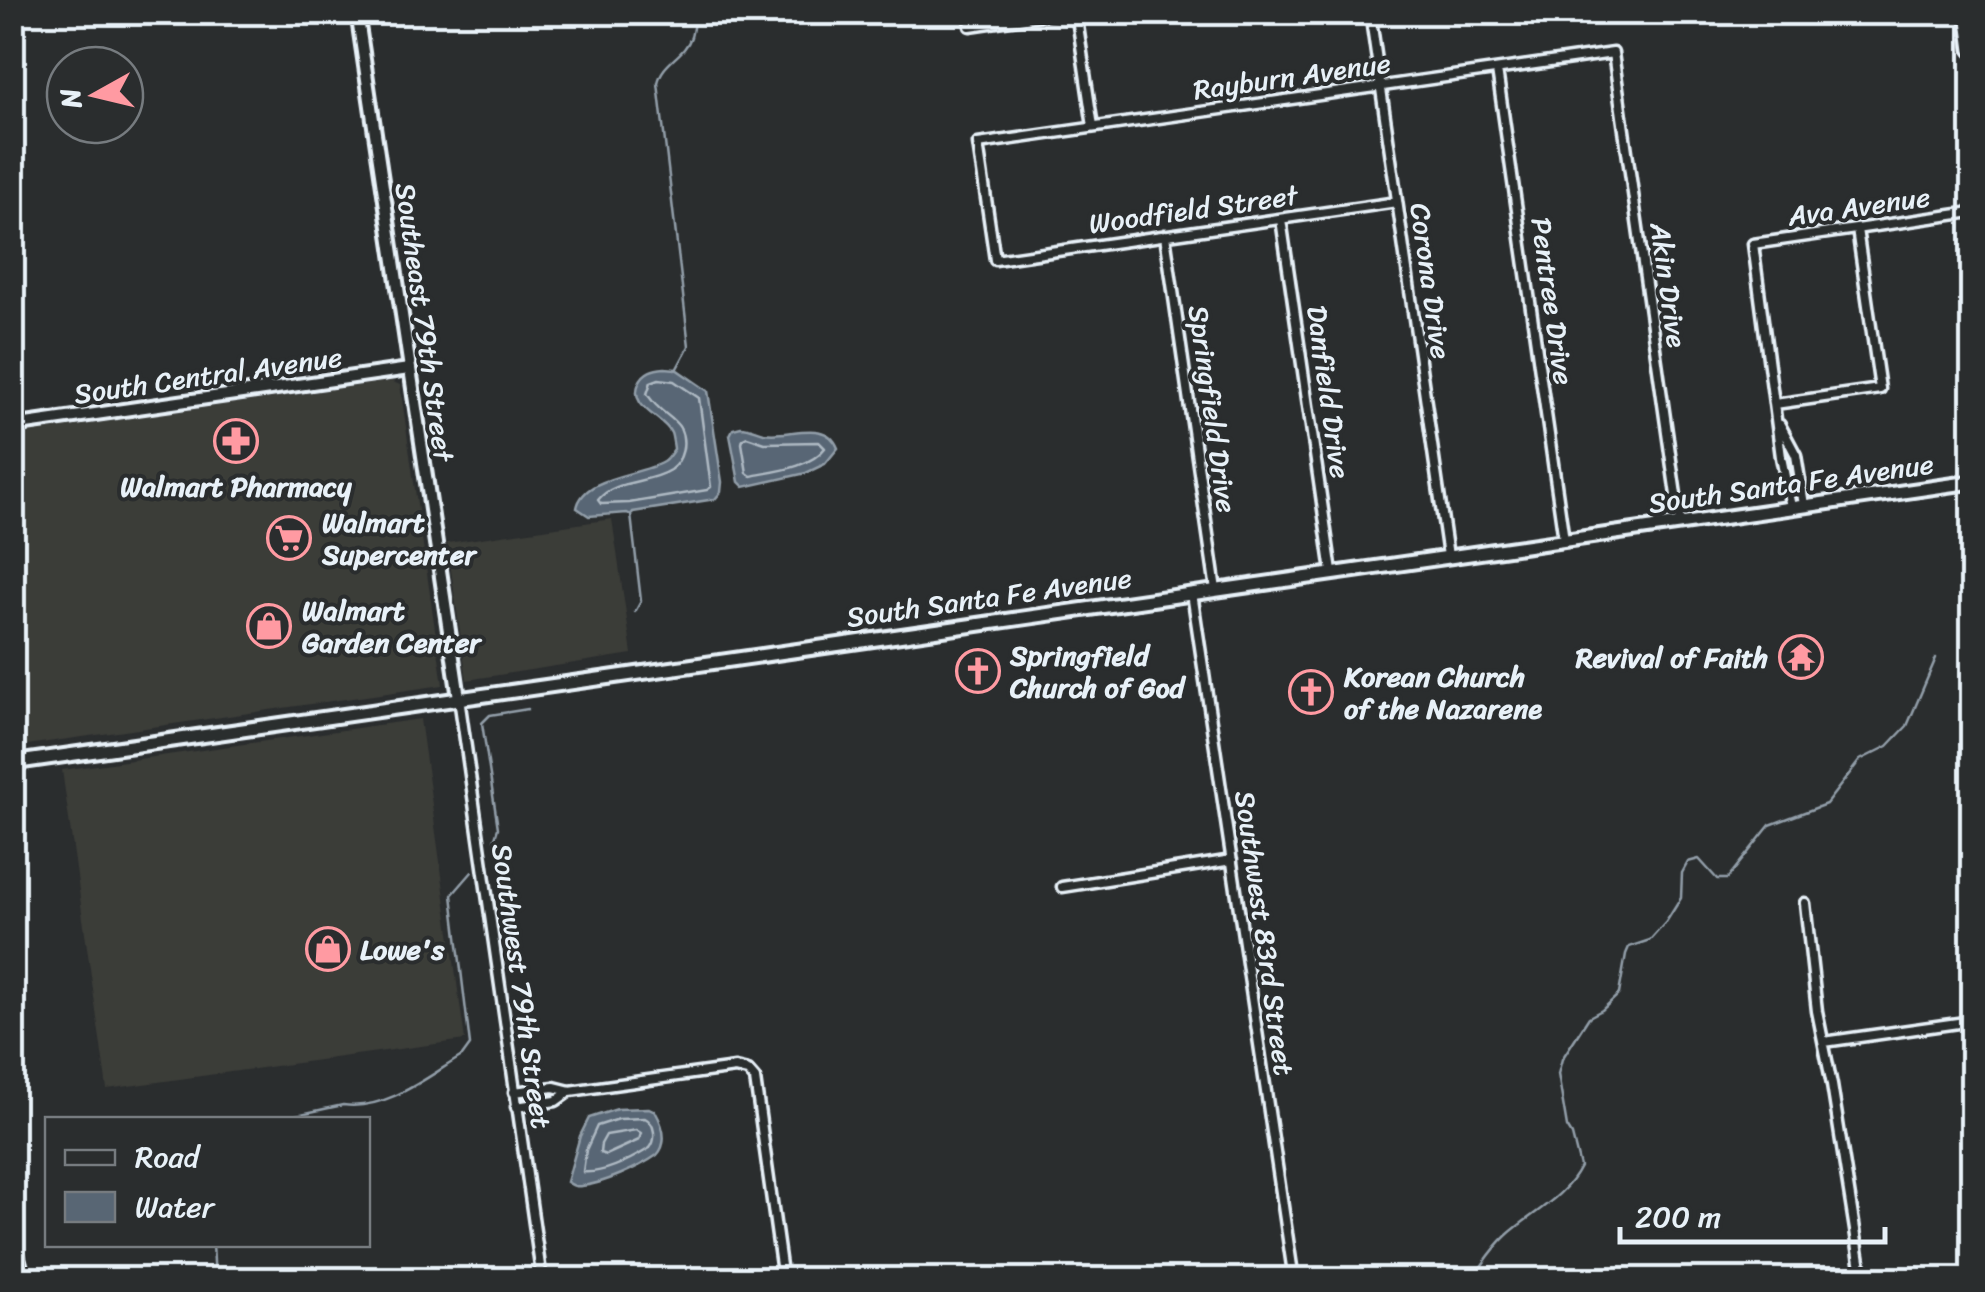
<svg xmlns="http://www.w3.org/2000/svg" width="1985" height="1292" viewBox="0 0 1985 1292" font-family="Sriracha,sans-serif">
<rect width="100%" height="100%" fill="#2a2d2e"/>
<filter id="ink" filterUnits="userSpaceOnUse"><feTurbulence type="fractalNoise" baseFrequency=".01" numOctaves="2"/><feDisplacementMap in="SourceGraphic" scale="20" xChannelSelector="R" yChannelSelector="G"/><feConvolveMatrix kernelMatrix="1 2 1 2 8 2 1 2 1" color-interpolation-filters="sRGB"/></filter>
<g filter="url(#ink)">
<path fill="#3b3c38" d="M391 381 400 385 443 685 13 747V435Z
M612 519 632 654 467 680 447 543Z
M420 719 465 1040 107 1089 62 770Z"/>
<path fill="#586674" stroke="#929ea9" stroke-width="2.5" d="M665 368 676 369 708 391 722 482 721 492 715 499 633 512 631 515 627 513 589 516 577 508C583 476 639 476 663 462 667 460 671 453 674 449 674 448 672 435 671 433 663 416 628 408 639 383 644 371 654 369 665 368Z
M741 427C750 427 756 431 764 433 788 438 826 417 838 448L825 464 806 473 744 487 739 482 730 435 733 429Z
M649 1108 655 1111C663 1125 669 1142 657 1155 640 1167 603 1184 582 1186 574 1187 574 1186 567 1182L580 1136 589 1118 617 1109Z"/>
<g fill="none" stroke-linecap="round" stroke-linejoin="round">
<path stroke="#aeb9c3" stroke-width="2.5" d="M659 379 674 381 699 398 711 487 707 490 629 503 601 504 598 500C615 479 648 484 670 470 683 461 687 442 680 428 675 419 664 414 657 406 656 406 648 395 647 394L651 382Z
M747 437 765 443 819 442 825 448C810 468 775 471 751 476L747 473 742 443 743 439Z
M645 1118C655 1123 657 1139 650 1148 632 1159 604 1174 583 1172L586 1150 597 1126 619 1119Z
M636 1130 641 1133 639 1140 606 1155 600 1153 601 1144 606 1135Z"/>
<path stroke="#929ea9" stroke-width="2.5" d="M676 370 689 346 658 83C662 62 684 57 691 37 693 30 694 20 696 12
M631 515 641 601 635 612
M494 841 498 828 482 723 490 715 528 709
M273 1120 343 1105C386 1111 427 1077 462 1056L470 1045 452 895 472 872
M213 1244 215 1280
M1471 1280C1483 1265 1492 1249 1506 1236 1531 1213 1564 1199 1580 1167L1572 1135 1567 1127 1558 1074 1562 1059 1589 1017 1602 1010 1619 994 1626 954 1629 947 1650 940 1666 922 1681 898 1682 873 1688 862 1699 859 1717 879H1727L1770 825 1826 804 1860 760 1888 746 1907 726 1936 658"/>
<g stroke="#e8f1f8" stroke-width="15">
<path id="minor" d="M1076 12 1093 127
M1370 12 1448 556
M970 26 1065 12
M1497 70 1564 540
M1397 202 995 260 978 144 1613 53 1680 523
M1281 219 1332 572
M1165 235 1216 590
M1775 404 1880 389 1857 229
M1780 425 1796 455 1804 505
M1791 507 1781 457 1753 244 1972 212
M1192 593 1294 1280
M459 698 542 1280
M1062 887 1232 860
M1805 903 1817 1011 1832 1085 1863 1280
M1824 1042 1972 1021
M514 1092 554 1087 570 1091 735 1068 748 1071 755 1079 783 1280
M516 1107 556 1101 570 1091"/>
</g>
<g stroke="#e8f1f8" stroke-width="18">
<path id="tertiary" d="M357 12 459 698
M12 426 409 369"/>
</g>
<g stroke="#e8f1f8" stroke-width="19">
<path id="secondary" d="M1967 12 1972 50
M12 763 1972 482
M12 1238 24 1280"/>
</g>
<use href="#minor" stroke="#2a2d2e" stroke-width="8"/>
<use href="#tertiary" stroke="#2a2d2e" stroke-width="10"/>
<use href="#secondary" stroke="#2a2d2e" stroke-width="11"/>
</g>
</g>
<defs>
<g id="pharmacy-ring" transform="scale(2.25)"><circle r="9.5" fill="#2a2d2e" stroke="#ff9aa2" stroke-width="1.5"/><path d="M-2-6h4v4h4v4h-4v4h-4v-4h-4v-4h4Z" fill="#ff9aa2"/></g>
<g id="supermarket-ring" transform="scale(2.25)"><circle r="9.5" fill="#2a2d2e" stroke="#ff9aa2" stroke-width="1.5"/><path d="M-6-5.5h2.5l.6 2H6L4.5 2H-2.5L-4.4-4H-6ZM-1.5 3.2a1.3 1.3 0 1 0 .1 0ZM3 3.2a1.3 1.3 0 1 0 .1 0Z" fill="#ff9aa2"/></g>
<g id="shop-ring" transform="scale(2.25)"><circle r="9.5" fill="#2a2d2e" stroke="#ff9aa2" stroke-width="1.5"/><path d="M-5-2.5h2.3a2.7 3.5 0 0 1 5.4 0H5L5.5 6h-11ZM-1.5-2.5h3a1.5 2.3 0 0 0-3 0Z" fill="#ff9aa2"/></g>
<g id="temple-ring" transform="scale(2.25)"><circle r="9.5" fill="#2a2d2e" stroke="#ff9aa2" stroke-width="1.5"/><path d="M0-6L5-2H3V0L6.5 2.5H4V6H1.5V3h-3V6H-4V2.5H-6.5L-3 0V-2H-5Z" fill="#ff9aa2"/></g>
<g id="church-ring" transform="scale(2.25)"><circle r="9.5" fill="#2a2d2e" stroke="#ff9aa2" stroke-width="1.5"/><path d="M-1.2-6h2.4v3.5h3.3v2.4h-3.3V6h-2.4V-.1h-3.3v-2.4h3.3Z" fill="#ff9aa2"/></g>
</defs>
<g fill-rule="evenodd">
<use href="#pharmacy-ring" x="236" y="441"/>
<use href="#supermarket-ring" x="289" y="538"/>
<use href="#shop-ring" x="269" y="626"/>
<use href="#temple-ring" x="1801" y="657"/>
<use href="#church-ring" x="978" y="671"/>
<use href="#church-ring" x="1311" y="692"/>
<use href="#shop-ring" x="328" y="949"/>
</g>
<g text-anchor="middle" stroke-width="8" stroke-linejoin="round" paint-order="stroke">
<g font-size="28" fill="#e8f1f8" stroke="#2a2d2e">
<text transform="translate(1292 76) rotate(-8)" y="10">Rayburn Avenue</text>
<text transform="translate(1859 206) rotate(-8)" y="10">Ava Avenue</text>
<text transform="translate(1193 209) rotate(-8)" y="10">Woodfield Street</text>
<text transform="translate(1431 281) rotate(82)" y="10">Corona Drive</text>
<text transform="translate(1669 285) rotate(82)" y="10">Akin Drive</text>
<text transform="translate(1553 301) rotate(82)" y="10">Pentree Drive</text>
<text transform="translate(425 322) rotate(82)" y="10">Southeast 79th Street</text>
<text transform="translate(208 375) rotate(-8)" y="10">South Central Avenue</text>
<text transform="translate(1329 392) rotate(82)" y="10">Danfield Drive</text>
<text transform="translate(1213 409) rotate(82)" y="10">Springfield Drive</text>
<text transform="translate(1791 483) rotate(-8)" y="10">South Santa Fe Avenue</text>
<text transform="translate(989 597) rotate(-8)" y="10">South Santa Fe Avenue</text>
<text transform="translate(1265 933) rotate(82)" y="10">Southwest 83rd Street</text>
<text transform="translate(522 986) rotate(82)" y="10">Southwest 79th Street</text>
</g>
<g font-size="28" font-weight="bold" fill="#e8f1f8" stroke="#2a2d2e" text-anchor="start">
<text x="236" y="496" text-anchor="middle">Walmart Pharmacy</text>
<text x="322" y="532">Walmart<tspan x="322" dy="32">Supercenter</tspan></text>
<text x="302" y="620">Walmart<tspan x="302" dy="32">Garden Center</tspan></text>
<text x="1010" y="665">Springfield<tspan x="1010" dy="32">Church of God</tspan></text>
<text x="1768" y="667" text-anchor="end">Revival of Faith</text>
<text x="1344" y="686">Korean Church<tspan x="1344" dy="32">of the Nazarene</tspan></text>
<text x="360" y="959">Lowe's</text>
</g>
</g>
<rect width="1985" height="1292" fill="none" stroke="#2a2d2e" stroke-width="50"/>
<rect x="25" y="25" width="1935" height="1242" fill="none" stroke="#e8f1f8" stroke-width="4" filter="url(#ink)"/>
<rect x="45" y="1117" width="325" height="130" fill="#2a2d2e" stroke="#767b7f" stroke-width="2.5"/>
<rect x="65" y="1150" width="50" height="15" fill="#2a2d2e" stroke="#767b7f" stroke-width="2.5"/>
<text x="135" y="1167" font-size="30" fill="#e8f1f8">Road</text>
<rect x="65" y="1192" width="50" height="30" fill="#586674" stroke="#767b7f" stroke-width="2.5"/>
<text x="135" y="1217" font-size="30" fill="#e8f1f8">Water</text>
<g transform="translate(95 95) rotate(262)"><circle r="48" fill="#2a2d2e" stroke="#767b7f" stroke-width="2.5"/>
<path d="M0-8L18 38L0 25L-18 38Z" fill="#ff9aa2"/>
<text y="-15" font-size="28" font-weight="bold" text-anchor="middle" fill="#e8f1f8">N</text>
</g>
<path d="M1620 1227v15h265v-15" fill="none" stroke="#e8f1f8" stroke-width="5"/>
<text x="1635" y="1227" font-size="30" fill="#e8f1f8" stroke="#2a2d2e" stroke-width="8" paint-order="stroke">200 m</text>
</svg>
